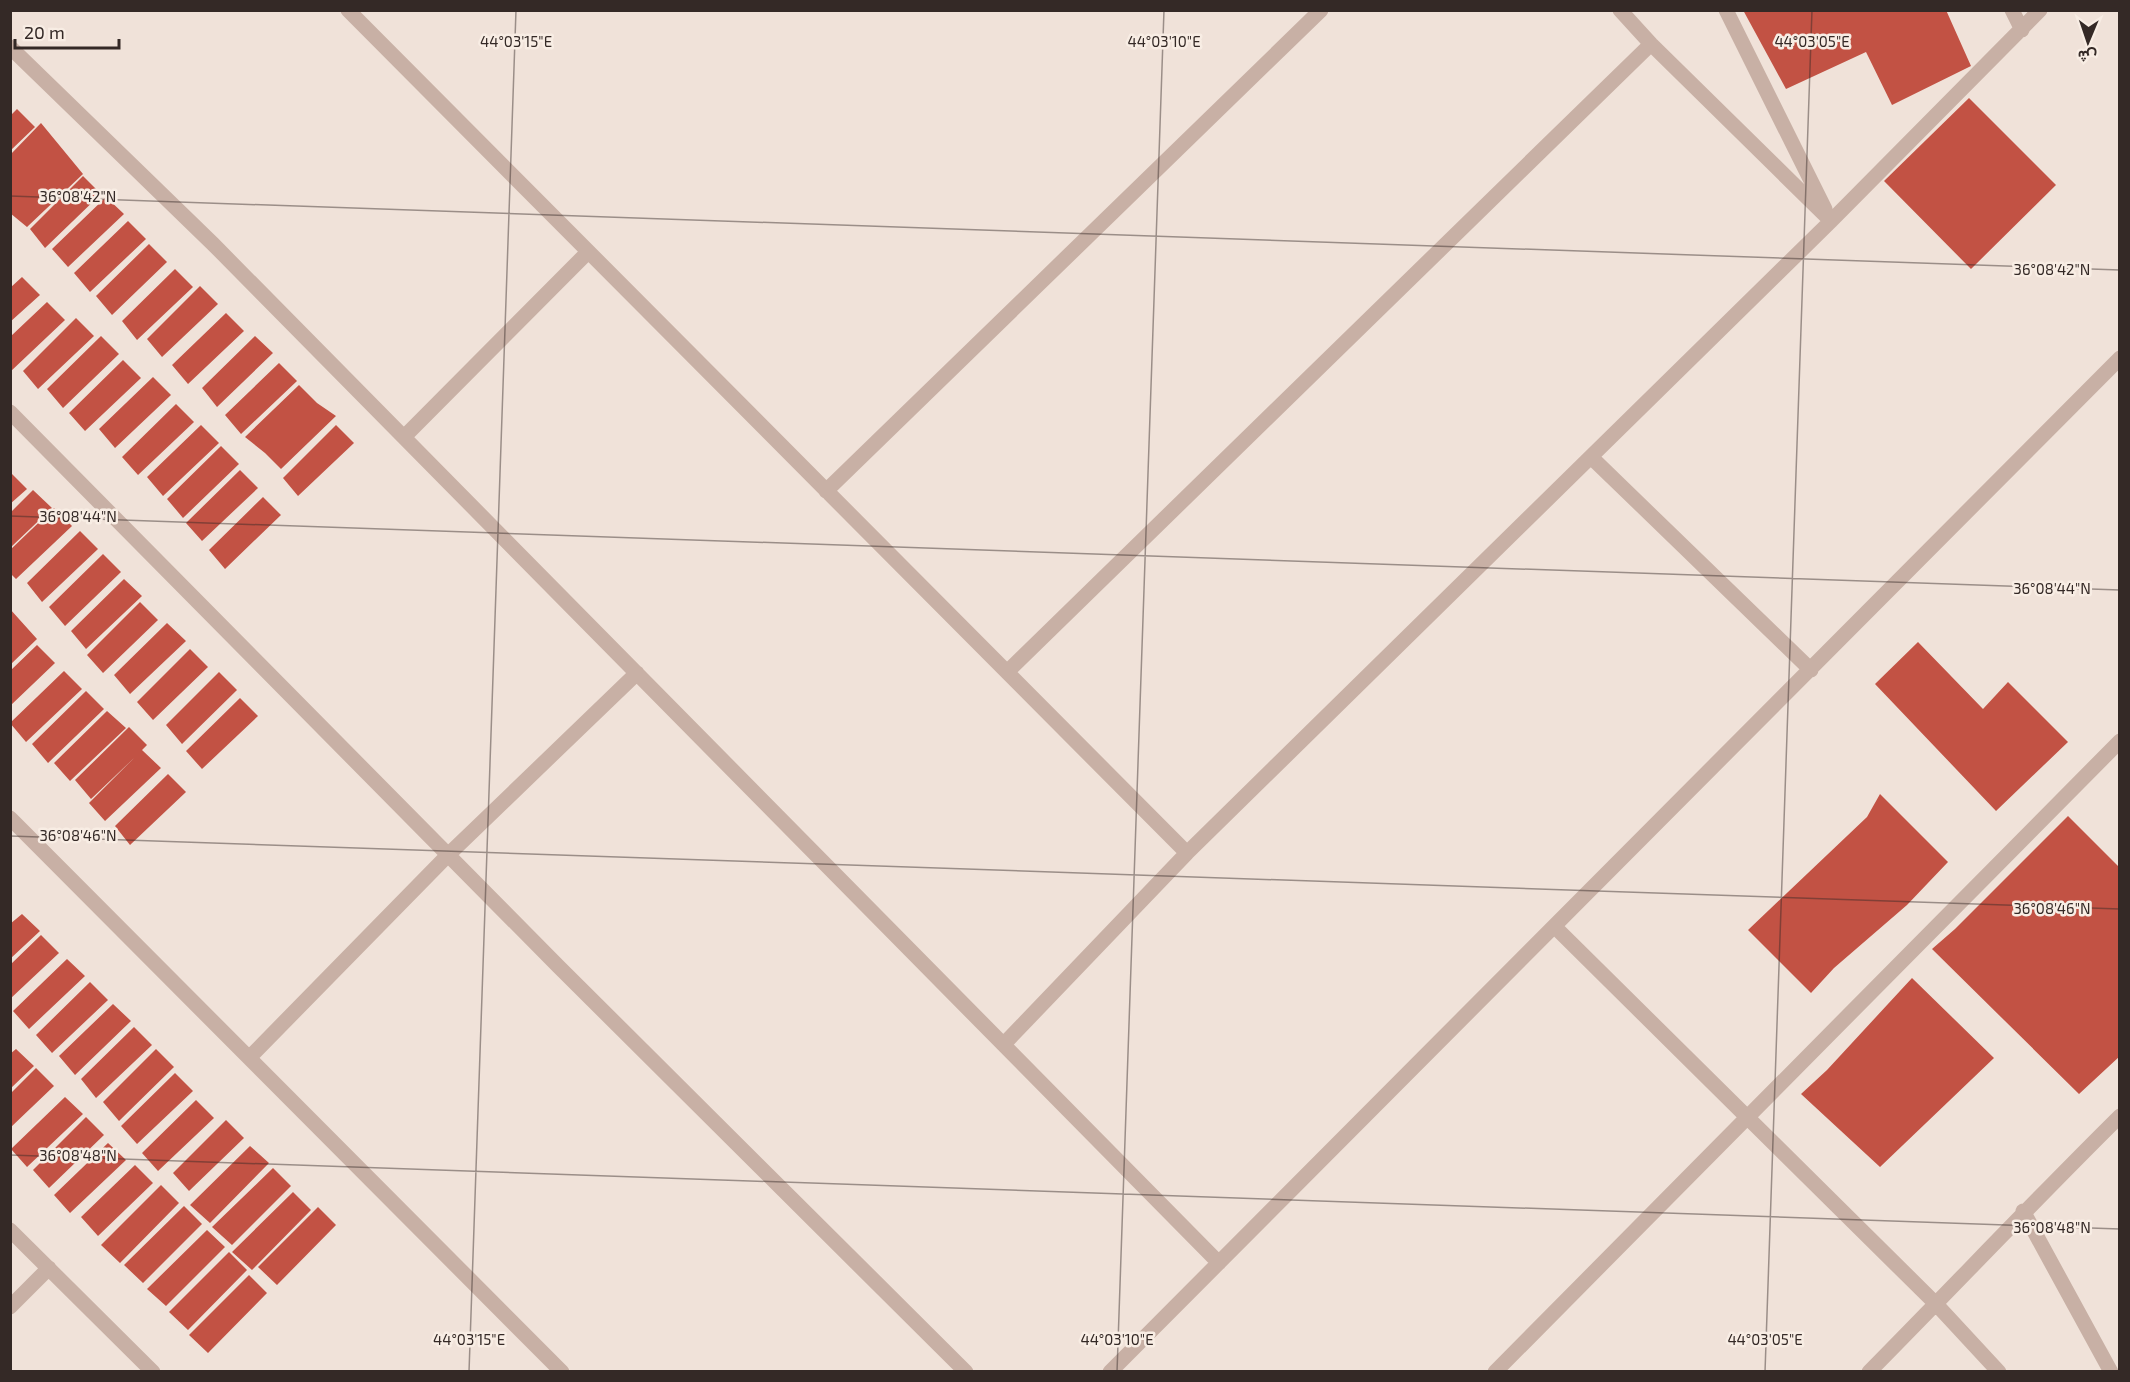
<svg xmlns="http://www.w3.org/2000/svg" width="2130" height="1382" viewBox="0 0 2130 1382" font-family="'Exo 2',Vazirmatn,sans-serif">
<rect width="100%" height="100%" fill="#f0e2d9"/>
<path fill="#c25244" d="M1743 10H1946L1971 66 1892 105 1866 52 1786 89Z
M1969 98 2056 185 1971 269 1884 181Z
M17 109 35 127 10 151V116Z
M41 123 83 174 27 227 10 213V155Z
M83 176 101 194 45 248 30 229Z
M106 197 124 214 68 267 52 249Z
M128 221 146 239 90 292 74 273Z
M149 244 167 262 112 315 96 296Z
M175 269 193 287 137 340 122 321Z
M22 277 40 295 10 322V288Z
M200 286 218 304 162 357 147 339Z
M47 302 65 320 10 372V337Z
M226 313 244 331 188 384 172 365Z
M76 318 94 336 38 389 23 371Z
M101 336 119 354 63 408 47 389Z
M255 336 273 353 217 407 202 388Z
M123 360 141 378 85 431 69 413Z
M279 363 297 381 241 434 225 415Z
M153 377 171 395 115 448 99 429Z
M299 385 317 403 336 416 281 469 265 453 245 437Z
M176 404 194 422 138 475 122 457Z
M201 425 219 443 163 496 147 477Z
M336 425 354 443 298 496 283 478Z
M221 446 239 464 183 518 167 499Z
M240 470 258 488 202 541 186 523Z
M10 472 27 489 10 504Z
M33 490 52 508 10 548V513Z
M263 497 281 515 225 569 209 550Z
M54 508 72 526 16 579 10 573V550Z
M80 531 98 549 42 602 27 583Z
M103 554 121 572 65 626 49 607Z
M124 579 142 596 86 649 71 631Z
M140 602 158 620 103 673 87 655Z
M10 609 37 639 10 665Z
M167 623 186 641 130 694 114 675Z
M1918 642 1983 709 2008 682 2068 742 1996 811 1875 684Z
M37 645 55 663 10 706V671Z
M190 649 208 667 153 720 137 702Z
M64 671 82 689 26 742 10 723Z
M219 672 237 690 182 744 166 725Z
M86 691 104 709 48 763 32 744Z
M240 698 258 716 202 769 186 751Z
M107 711 126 728 70 781 54 763Z
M129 727 147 745 142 750 161 768 105 821 89 803 134 758 91 799 75 780Z
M168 774 186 792 130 845 115 826Z
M1880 794 1948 862 1907 905 1834 968 1811 993 1748 930 1867 817Z
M2068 816 2120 868V1056L2079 1094 1932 949 1955 929Z
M22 914 40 931 10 959V924Z
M41 935 59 953 10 999V965Z
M67 959 85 976 29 1029 13 1011Z
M1912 978 1994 1058 1880 1167 1801 1094 1827 1070Z
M90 982 108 1000 52 1053 36 1035Z
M113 1004 131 1021 75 1075 59 1056Z
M134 1027 152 1045 96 1098 81 1079Z
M16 1049 34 1066 10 1089V1054Z
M156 1049 174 1067 119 1121 103 1102Z
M36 1068 54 1086 10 1128V1094Z
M175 1073 193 1091 137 1144 121 1126Z
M65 1097 83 1114 27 1167 11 1149Z
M196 1100 214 1118 158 1171 142 1153Z
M86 1117 104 1135 49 1188 33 1170Z
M226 1120 244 1138 189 1191 173 1173Z
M108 1143 126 1160 70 1213 54 1195Z
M250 1146 269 1163 210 1223 190 1205Z
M135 1165 153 1183 98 1236 81 1217Z
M273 1168 291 1186 232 1245 212 1227Z
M161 1185 179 1203 120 1263 101 1245Z
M293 1192 311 1210 252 1270 232 1252Z
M184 1206 202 1224 143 1283 124 1265Z
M318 1207 336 1225 277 1285 258 1267Z
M207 1230 225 1247 166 1306 147 1289Z
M229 1252 247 1270 188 1330 169 1312Z
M249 1275 267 1293 208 1353 189 1335Z"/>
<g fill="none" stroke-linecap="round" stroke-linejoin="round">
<path stroke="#c8b0a5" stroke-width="15" d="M348 10 1187 853
M1620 10 1651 44 1831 221
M1726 10 1825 209
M2012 10 2022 30
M10 47 213 244 1219 1263
M10 412 558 966 966 1372
M404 437 588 252
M1591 457 1811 670
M826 491 1321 10
M1007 672 1651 44
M10 818 562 1372
M1555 927 1936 1304 1999 1372
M1004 1044 1187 853 1831 221 2040 10
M249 1058 448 855 637 673
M2023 1211 2111 1372
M10 1230 153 1372
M10 1307 49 1268
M1110 1372 2120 358
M1495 1372 2120 741
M1869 1372C1953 1287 2035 1200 2120 1116"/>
</g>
<path fill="none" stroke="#342926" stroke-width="1.5" stroke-opacity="0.45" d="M10 196 2120 270M10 516 2120 590M10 836 2120 909M10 1155 2120 1229M469 1372 516 10M1117 1372 1164 10M1765 1372 1812 10"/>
<g font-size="15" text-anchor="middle" fill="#342926" stroke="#f8ede4" stroke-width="5" stroke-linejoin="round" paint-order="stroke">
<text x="516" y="47">44°03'15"E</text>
<text x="1164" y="47">44°03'10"E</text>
<text x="1812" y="47">44°03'05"E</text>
<text x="78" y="202">36°08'42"N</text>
<text x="2052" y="275">36°08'42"N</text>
<text x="78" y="522">36°08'44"N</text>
<text x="2052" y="594">36°08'44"N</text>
<text x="78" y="841">36°08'46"N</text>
<text x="2052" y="914">36°08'46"N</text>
<text x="78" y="1161">36°08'48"N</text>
<text x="2052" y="1233">36°08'48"N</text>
<text x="469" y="1345">44°03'15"E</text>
<text x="1117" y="1345">44°03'10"E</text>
<text x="1765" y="1345">44°03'05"E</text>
</g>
<rect width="2130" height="1382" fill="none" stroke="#342926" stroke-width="24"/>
<g transform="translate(2088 42) rotate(182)" stroke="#f8ede4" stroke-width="4.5" paint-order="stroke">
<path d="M0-4.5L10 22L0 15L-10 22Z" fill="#342926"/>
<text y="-9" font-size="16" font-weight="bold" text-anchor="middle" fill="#342926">ش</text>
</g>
<path d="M15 39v9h104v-9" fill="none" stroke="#342926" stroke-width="3"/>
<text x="24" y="39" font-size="18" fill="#342926" stroke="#f8ede4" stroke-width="4.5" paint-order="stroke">20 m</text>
</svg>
